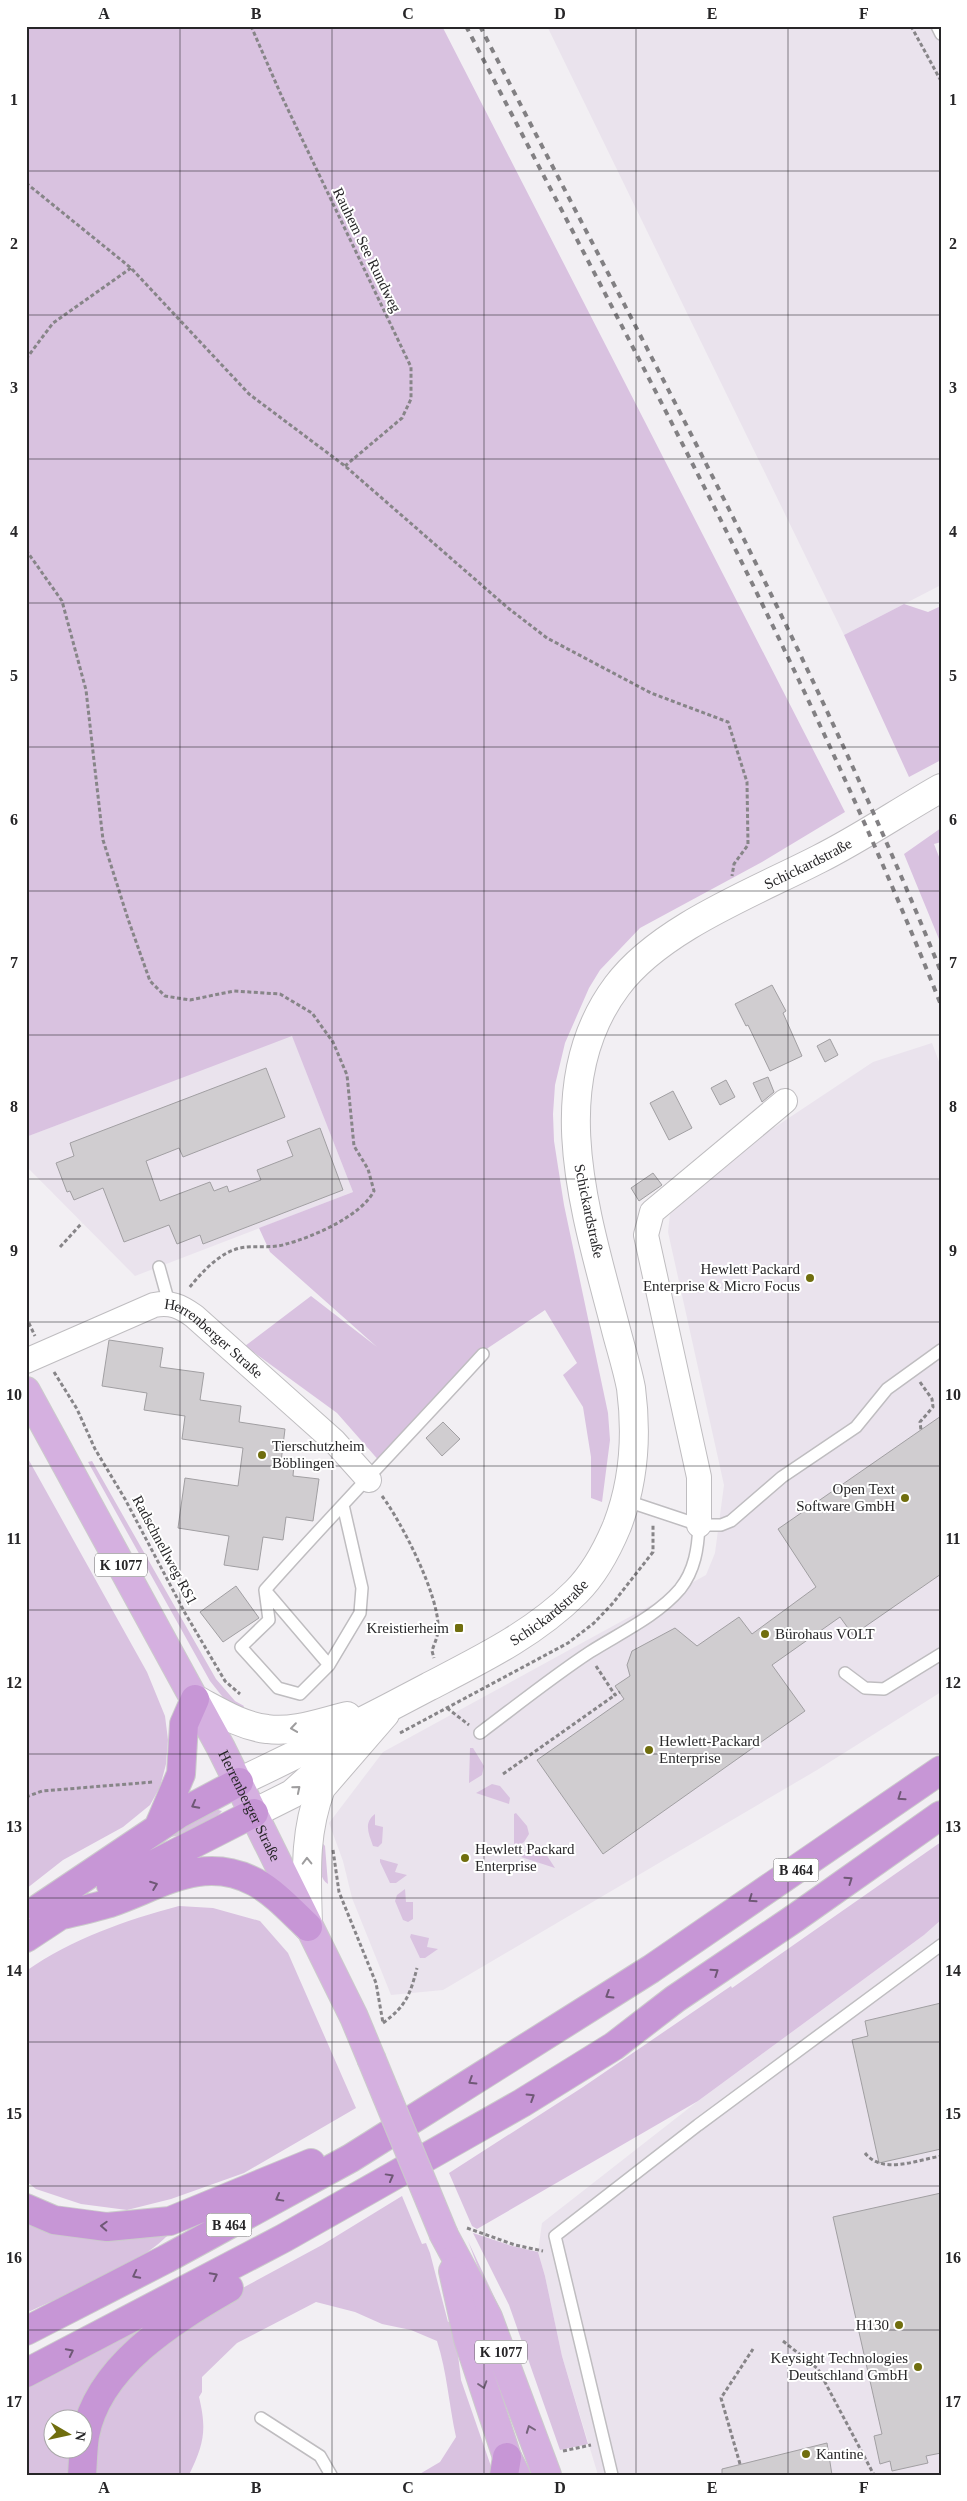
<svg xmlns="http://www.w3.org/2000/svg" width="967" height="2501" viewBox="0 0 967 2501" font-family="Georgia,serif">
<rect width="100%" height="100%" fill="#f2eff3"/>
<path fill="#eae3ed" d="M547 26H941V585L844 635Z
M292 1035 353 1192 135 1276 26 1166V1137Z
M932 1043 941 1067V1692L817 1770 443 1990 391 1995 352 1898 343 1861 329 1823 383 1752 706 1575 715 1553 724 1485 668 1232 670 1214 742 1149 873 1062Z
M941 1920V2475H598L562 2356 545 2276 538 2252 542 2223 698 2101 924 1935Z"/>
<path fill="#d9c2e0" d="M26 26H442L845 812 762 862 640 928 600 970 589 988 565 1043 555 1085 553 1114 554 1141 564 1205 608 1413 610 1440 602 1502 591 1498V1457L583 1407 563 1375 577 1363 545 1310 476 1356 381 1463 337 1413 245 1346 311 1296 377 1347 270 1252 259 1228 353 1192 292 1036 26 1137Z
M904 604 928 612 941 606V760L909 777 844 635Z
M941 828V842L934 844 941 862V944L904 854Z
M26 1455 147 1672 165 1716 168 1740 166 1764 160 1787 150 1805 123 1827 63 1860 26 1889Z
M92 1461 216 1679 235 1701 244 1706 241 1712 229 1705 210 1681 88 1462Z
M470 1748H473L484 1766 482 1775 469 1783Z
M492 1784 500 1786 510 1798 509 1804 476 1793Z
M207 1807 222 1811C210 1825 183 1838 164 1837Z
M516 1813 527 1826 529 1834 524 1842 514 1849V1814Z
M375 1814V1825L383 1827 382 1843 378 1847 373 1846C369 1834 363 1823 375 1814Z
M319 1839 325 1846 328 1884C316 1877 320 1852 319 1839Z
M941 1842V1920L924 1935 698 2101 477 2229 472 2226 449 2173 583 2087 731 1986 732 1988Z
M532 1849 544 1851 555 1868 521 1857Z
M380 1859 398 1864 395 1872 407 1875 396 1883H390L380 1862Z
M405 1889 406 1902H413V1919L408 1922 403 1920 395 1901 397 1895Z
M179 1906 213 1908 260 1921 288 1953 356 2108 244 2173 171 2199 127 2210 81 2204 36 2189 26 2181V1971C72 1939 126 1920 179 1906Z
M411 1934 429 1938 427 1947 438 1949 425 1958H420L410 1937Z
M402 2196 422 2244 426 2243 430 2253 448 2322 450 2321 457 2346 461 2380 494 2475H418L440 2462 456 2437C449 2405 447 2372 437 2341L411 2330 382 2324 355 2312 316 2302 237 2343 202 2377V2392L199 2397C207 2430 204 2444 189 2475H89L91 2455 109 2401 138 2362 237 2291 322 2245Z
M26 2217 171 2232C139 2267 69 2293 26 2313Z
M473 2233 512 2246 538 2252 545 2276 562 2356 588 2444 560 2450 509 2305Z
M468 2241 501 2311 561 2475H557Z
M148 2326 78 2418H52V2448L71 2449 69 2475H26V2385Z"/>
<path fill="#d0cdd0" stroke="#a19fa2" d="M772 985 786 1011 783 1013 802 1056 770 1071 748 1025 746 1026 735 1004Z
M830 1039 838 1055 825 1062 817 1046Z
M266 1068 285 1117 183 1157 179 1148 146 1161 160 1201 210 1182 214 1191 227 1186 229 1192 261 1180 257 1170 293 1156 287 1141 320 1128 343 1190 203 1244 200 1235 177 1244 169 1225 124 1242 103 1188 74 1200 70 1191 67 1192 56 1163 74 1156 70 1143Z
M768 1077 774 1092 762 1102 753 1083Z
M726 1080 735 1097 720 1105 711 1088Z
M673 1091 692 1128 669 1140 650 1103Z
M653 1173 662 1185 639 1201 631 1188Z
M109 1340 163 1348 160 1367 204 1373 200 1400 241 1406 239 1422 285 1429 281 1462 294 1464 293 1476 319 1479 313 1521 286 1517 283 1540 263 1537 258 1570 224 1565 229 1536 178 1528 185 1478 238 1486 243 1448 182 1439 185 1416 144 1410 147 1393 102 1386Z
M941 1416V1574L853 1635 840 1617 772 1665 805 1711 603 1854 537 1760 624 1699 615 1686 630 1676 627 1665 632 1651 675 1628 697 1646 739 1617 752 1634 816 1587 778 1529Z
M443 1422 460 1439 442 1456 426 1438Z
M236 1586 259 1618 223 1642 200 1612Z
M941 2003V2149L879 2163 852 2040 868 2036 865 2021Z
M941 2193V2453L926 2456 928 2463 892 2471 890 2461 880 2464 874 2436 882 2434 833 2217Z
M827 2443 832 2475H722V2469Z"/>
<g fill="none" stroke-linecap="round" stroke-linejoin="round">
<g stroke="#bfbdc0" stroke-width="14">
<path id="service" d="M937 26 941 34
M159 1267 169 1303
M627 1501 699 1525H721L731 1521 782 1477 856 1427 887 1389 941 1350
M343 1505 362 1588 360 1613 329 1665 300 1694 278 1688 241 1647 269 1620 265 1590C336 1510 411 1433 483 1354
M265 1590 329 1665
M845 1673 865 1688 884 1689 941 1654
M480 1733C516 1706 552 1677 590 1652 620 1633 657 1616 680 1589 695 1570 698 1548 699 1525
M261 2418 320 2456 331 2475
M612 2475 555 2236 698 2125 941 1945"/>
</g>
<g stroke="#bfbdc0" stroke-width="26">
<g id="minor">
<path id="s1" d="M26 1361 154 1305C171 1302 180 1306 194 1316L334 1441 369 1480"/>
<path d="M699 1525V1477L646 1235 652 1212 785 1101"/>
</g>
</g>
<g stroke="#bfbdc0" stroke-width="30">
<g id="tertiary">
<path d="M195 1699C218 1711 241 1726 267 1729 293 1733 322 1722 347 1716"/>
<path id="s2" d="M239 1782C302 1752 366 1720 428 1687 480 1660 534 1634 576 1592 594 1574 607 1550 617 1526 634 1482 637 1434 631 1388 627 1367 620 1346 615 1326 587 1217 542 1086 617 986 660 928 755 892 819 859 861 838 900 811 941 788"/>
<path d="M254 1813 292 1794 329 1761"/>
<path d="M308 1927C307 1877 303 1836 321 1788L385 1714"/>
</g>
</g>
<g stroke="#cbcbcb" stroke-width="30">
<g id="primary">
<path id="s3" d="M26 1391 221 1748 354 2017 371 2058"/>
<path d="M444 2235 488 2317 547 2475"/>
<path d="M453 2271 468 2339 507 2457 516 2475"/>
</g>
</g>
<g stroke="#cbcbcb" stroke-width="30">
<path id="trunk" d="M158 1828 181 1774 184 1724 195 1699
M111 1886 254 1813
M39 1908 179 1814 239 1782
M58 1916C75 1912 93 1908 110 1903 160 1886 202 1854 255 1882 275 1893 292 1912 308 1927
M26 1938 73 1907
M26 2208 54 2220 107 2227 170 2221 311 2163
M26 2331 166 2259 351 2158 651 1969 941 1770
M26 2373 284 2238 522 2103 614 2046 675 1999 795 1918 941 1815
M82 2475C83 2462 83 2449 85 2436 98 2366 172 2321 229 2288
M504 2475 507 2457"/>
</g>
<path stroke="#878588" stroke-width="3" stroke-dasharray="4 2.5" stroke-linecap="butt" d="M251 26 282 97 411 367V399L402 418 345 466
M911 26 941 81
M26 183 131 268 249 394 345 466 508 608 547 638 651 693 728 722 747 782 748 845 734 864 732 876
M26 359 53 323 131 268
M26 550 62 601 86 690 103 840 128 919 150 981 165 996 190 1000 234 991 280 994 312 1013 333 1042 347 1075 354 1146 368 1169 374 1191C361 1216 313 1237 286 1244 271 1249 255 1245 240 1248 219 1253 202 1272 189 1288
M60 1247 82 1223
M26 1317 35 1336
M54 1372 77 1409 95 1449 125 1499 185 1613 225 1681 240 1694
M920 1382 932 1399 933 1407 920 1422 921 1430
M382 1496C401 1521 440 1597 438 1629 438 1637 434 1644 432 1651L434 1658
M596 1666 615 1695 620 1692
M447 1708 469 1725
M400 1733 568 1643 594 1623 613 1603 653 1552V1525
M503 1774 615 1695
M26 1797 42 1791 153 1782
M333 1850 339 1892 376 1983 383 2023
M383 2023C406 2006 410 1995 417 1968
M865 2153C882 2175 917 2160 941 2156
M467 2228 515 2245 543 2251
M783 2341 818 2369 874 2475
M563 2451 591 2445
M740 2464 721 2398 753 2349"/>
<use href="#service" stroke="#fff" stroke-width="11"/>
<use href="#minor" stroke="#fff" stroke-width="24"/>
<use href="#tertiary" stroke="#fff" stroke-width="28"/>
<use href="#primary" stroke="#d5b0e0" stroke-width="28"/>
<use href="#trunk" stroke="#c796d6" stroke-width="28"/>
<path stroke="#828083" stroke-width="4" stroke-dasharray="6 6" stroke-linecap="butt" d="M466 26C632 348 807 667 941 1005
M480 26C640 338 810 647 941 972"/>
<g stroke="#cbcbcb" stroke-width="30" stroke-linecap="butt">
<path id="primary-bridge" d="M371 2058 444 2235"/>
</g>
<use href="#primary-bridge" stroke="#d5b0e0" stroke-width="28"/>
</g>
<defs><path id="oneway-chevron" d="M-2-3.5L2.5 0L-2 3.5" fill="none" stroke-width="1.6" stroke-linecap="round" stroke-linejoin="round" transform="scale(1.25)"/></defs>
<g stroke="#9e9d9e">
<use href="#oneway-chevron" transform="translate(294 1728) rotate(172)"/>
<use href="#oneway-chevron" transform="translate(297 1789) rotate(-40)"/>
<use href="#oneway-chevron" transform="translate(307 1861) rotate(-91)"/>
</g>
<g stroke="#6f5876">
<use href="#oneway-chevron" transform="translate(901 1797) rotate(145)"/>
<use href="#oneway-chevron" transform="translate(195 1805) rotate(152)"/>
<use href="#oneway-chevron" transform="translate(849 1880) rotate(-35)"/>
<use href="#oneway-chevron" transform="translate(154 1885) rotate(-21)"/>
<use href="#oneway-chevron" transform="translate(752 1899) rotate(145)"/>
<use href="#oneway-chevron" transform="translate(715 1972) rotate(-34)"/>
<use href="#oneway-chevron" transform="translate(609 1995) rotate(148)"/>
<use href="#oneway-chevron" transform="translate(472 2081) rotate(148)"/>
<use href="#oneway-chevron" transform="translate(531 2097) rotate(-32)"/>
<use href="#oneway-chevron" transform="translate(390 2177) rotate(-29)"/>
<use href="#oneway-chevron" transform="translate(279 2198) rotate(151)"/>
<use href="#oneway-chevron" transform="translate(104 2226) rotate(-177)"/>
<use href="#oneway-chevron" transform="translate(136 2275) rotate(153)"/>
<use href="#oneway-chevron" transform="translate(214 2276) rotate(-28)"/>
<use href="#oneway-chevron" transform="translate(70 2352) rotate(-27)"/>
</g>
<g stroke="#75647b">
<use href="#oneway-chevron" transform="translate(483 2385) rotate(72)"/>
<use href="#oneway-chevron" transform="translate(530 2429) rotate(-111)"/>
</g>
<path fill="none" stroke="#272628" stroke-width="1" stroke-opacity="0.55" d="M180 26V2475M332 26V2475M484 26V2475M636 26V2475M788 26V2475M26 171H941M26 315H941M26 459H941M26 603H941M26 747H941M26 891H941M26 1035H941M26 1179H941M26 1322H941M26 1466H941M26 1610H941M26 1754H941M26 1898H941M26 2042H941M26 2186H941M26 2330H941"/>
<g fill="#706e0e" stroke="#fff" stroke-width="2">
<circle cx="810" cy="1278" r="5"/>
<circle cx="262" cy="1455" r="5"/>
<circle cx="905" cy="1498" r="5"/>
<rect x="454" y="1623" width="10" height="10" rx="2.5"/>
<circle cx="765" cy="1634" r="5"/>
<circle cx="649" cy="1750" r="5"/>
<circle cx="465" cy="1858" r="5"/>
<circle cx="899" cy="2325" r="5"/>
<circle cx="918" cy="2367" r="5"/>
<circle cx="806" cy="2454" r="5"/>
</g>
<g text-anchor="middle" stroke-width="4" stroke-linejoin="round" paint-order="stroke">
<g fill="#fff" stroke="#686768" stroke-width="1">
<rect x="95" y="1553.5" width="52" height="23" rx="4"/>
<rect x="773.5" y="1858.5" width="45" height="23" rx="4"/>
<rect x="206.5" y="2213.5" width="45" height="23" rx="4"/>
<rect x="475" y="2340.5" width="52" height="23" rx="4"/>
</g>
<g font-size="14" font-weight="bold" fill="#272628">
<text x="121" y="1570">K 1077</text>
<text x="796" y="1875">B 464</text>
<text x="229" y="2230">B 464</text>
<text x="501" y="2357">K 1077</text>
</g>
<g font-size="15" fill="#272628" stroke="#fff">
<text transform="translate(367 250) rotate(64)" y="5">Rauhem See Rundweg</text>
<text dy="5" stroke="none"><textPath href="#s2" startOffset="1252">Schickardstraße</textPath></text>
<text transform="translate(589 1211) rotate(78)" y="5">Schickardstraße</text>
<text dy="5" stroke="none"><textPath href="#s1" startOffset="211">Herrenberger Straße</textPath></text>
<text transform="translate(165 1550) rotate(62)" y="5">Radschnellweg RS1</text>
<text dy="5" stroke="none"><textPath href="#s2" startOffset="354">Schickardstraße</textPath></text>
<text dy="5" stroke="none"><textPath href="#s3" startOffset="471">Herrenberger Straße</textPath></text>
</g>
<g font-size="15" fill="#272628" stroke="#fff" text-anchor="end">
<text x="800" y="1274">Hewlett Packard<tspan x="800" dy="17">Enterprise &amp; Micro Focus</tspan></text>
<text x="272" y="1451" text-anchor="start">Tierschutzheim<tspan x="272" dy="17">Böblingen</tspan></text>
<text x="895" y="1494">Open Text<tspan x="895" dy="17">Software GmbH</tspan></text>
<text x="449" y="1633">Kreistierheim</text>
<text x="775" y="1639" text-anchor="start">Bürohaus VOLT</text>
<text x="659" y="1746" text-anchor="start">Hewlett-Packard<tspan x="659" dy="17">Enterprise</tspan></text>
<text x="475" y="1854" text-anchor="start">Hewlett Packard<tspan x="475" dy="17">Enterprise</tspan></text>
<text x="889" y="2330">H130</text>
<text x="908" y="2363">Keysight Technologies<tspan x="908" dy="17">Deutschland GmbH</tspan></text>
<text x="816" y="2459" text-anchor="start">Kantine</text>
</g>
</g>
<rect width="967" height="2501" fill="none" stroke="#ffffff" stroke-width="55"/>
<g transform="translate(68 2434) rotate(99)"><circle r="24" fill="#ffffff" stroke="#a9a8a9"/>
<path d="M0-4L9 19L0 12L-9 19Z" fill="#706e0e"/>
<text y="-8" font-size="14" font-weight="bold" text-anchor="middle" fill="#272628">N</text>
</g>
<rect x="28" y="28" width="912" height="2446" fill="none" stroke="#272628" stroke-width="2"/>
<g font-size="16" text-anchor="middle" font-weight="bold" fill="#272628">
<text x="104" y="19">A</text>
<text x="256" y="19">B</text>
<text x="408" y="19">C</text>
<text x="560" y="19">D</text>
<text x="712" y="19">E</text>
<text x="864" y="19">F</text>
<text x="14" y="105">1</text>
<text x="953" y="105">1</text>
<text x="14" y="249">2</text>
<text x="953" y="249">2</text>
<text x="14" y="393">3</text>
<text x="953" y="393">3</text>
<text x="14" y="537">4</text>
<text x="953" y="537">4</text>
<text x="14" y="681">5</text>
<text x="953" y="681">5</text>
<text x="14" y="825">6</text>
<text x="953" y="825">6</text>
<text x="14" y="968">7</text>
<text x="953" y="968">7</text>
<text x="14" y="1112">8</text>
<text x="953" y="1112">8</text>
<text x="14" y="1256">9</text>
<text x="953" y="1256">9</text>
<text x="14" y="1400">10</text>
<text x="953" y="1400">10</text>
<text x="14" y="1544">11</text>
<text x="953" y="1544">11</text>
<text x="14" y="1688">12</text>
<text x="953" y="1688">12</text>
<text x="14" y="1832">13</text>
<text x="953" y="1832">13</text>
<text x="14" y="1976">14</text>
<text x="953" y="1976">14</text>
<text x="14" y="2119">15</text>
<text x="953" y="2119">15</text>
<text x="14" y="2263">16</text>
<text x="953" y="2263">16</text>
<text x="14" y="2407">17</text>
<text x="953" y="2407">17</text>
<text x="104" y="2493">A</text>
<text x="256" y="2493">B</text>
<text x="408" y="2493">C</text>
<text x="560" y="2493">D</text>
<text x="712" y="2493">E</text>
<text x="864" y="2493">F</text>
</g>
</svg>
